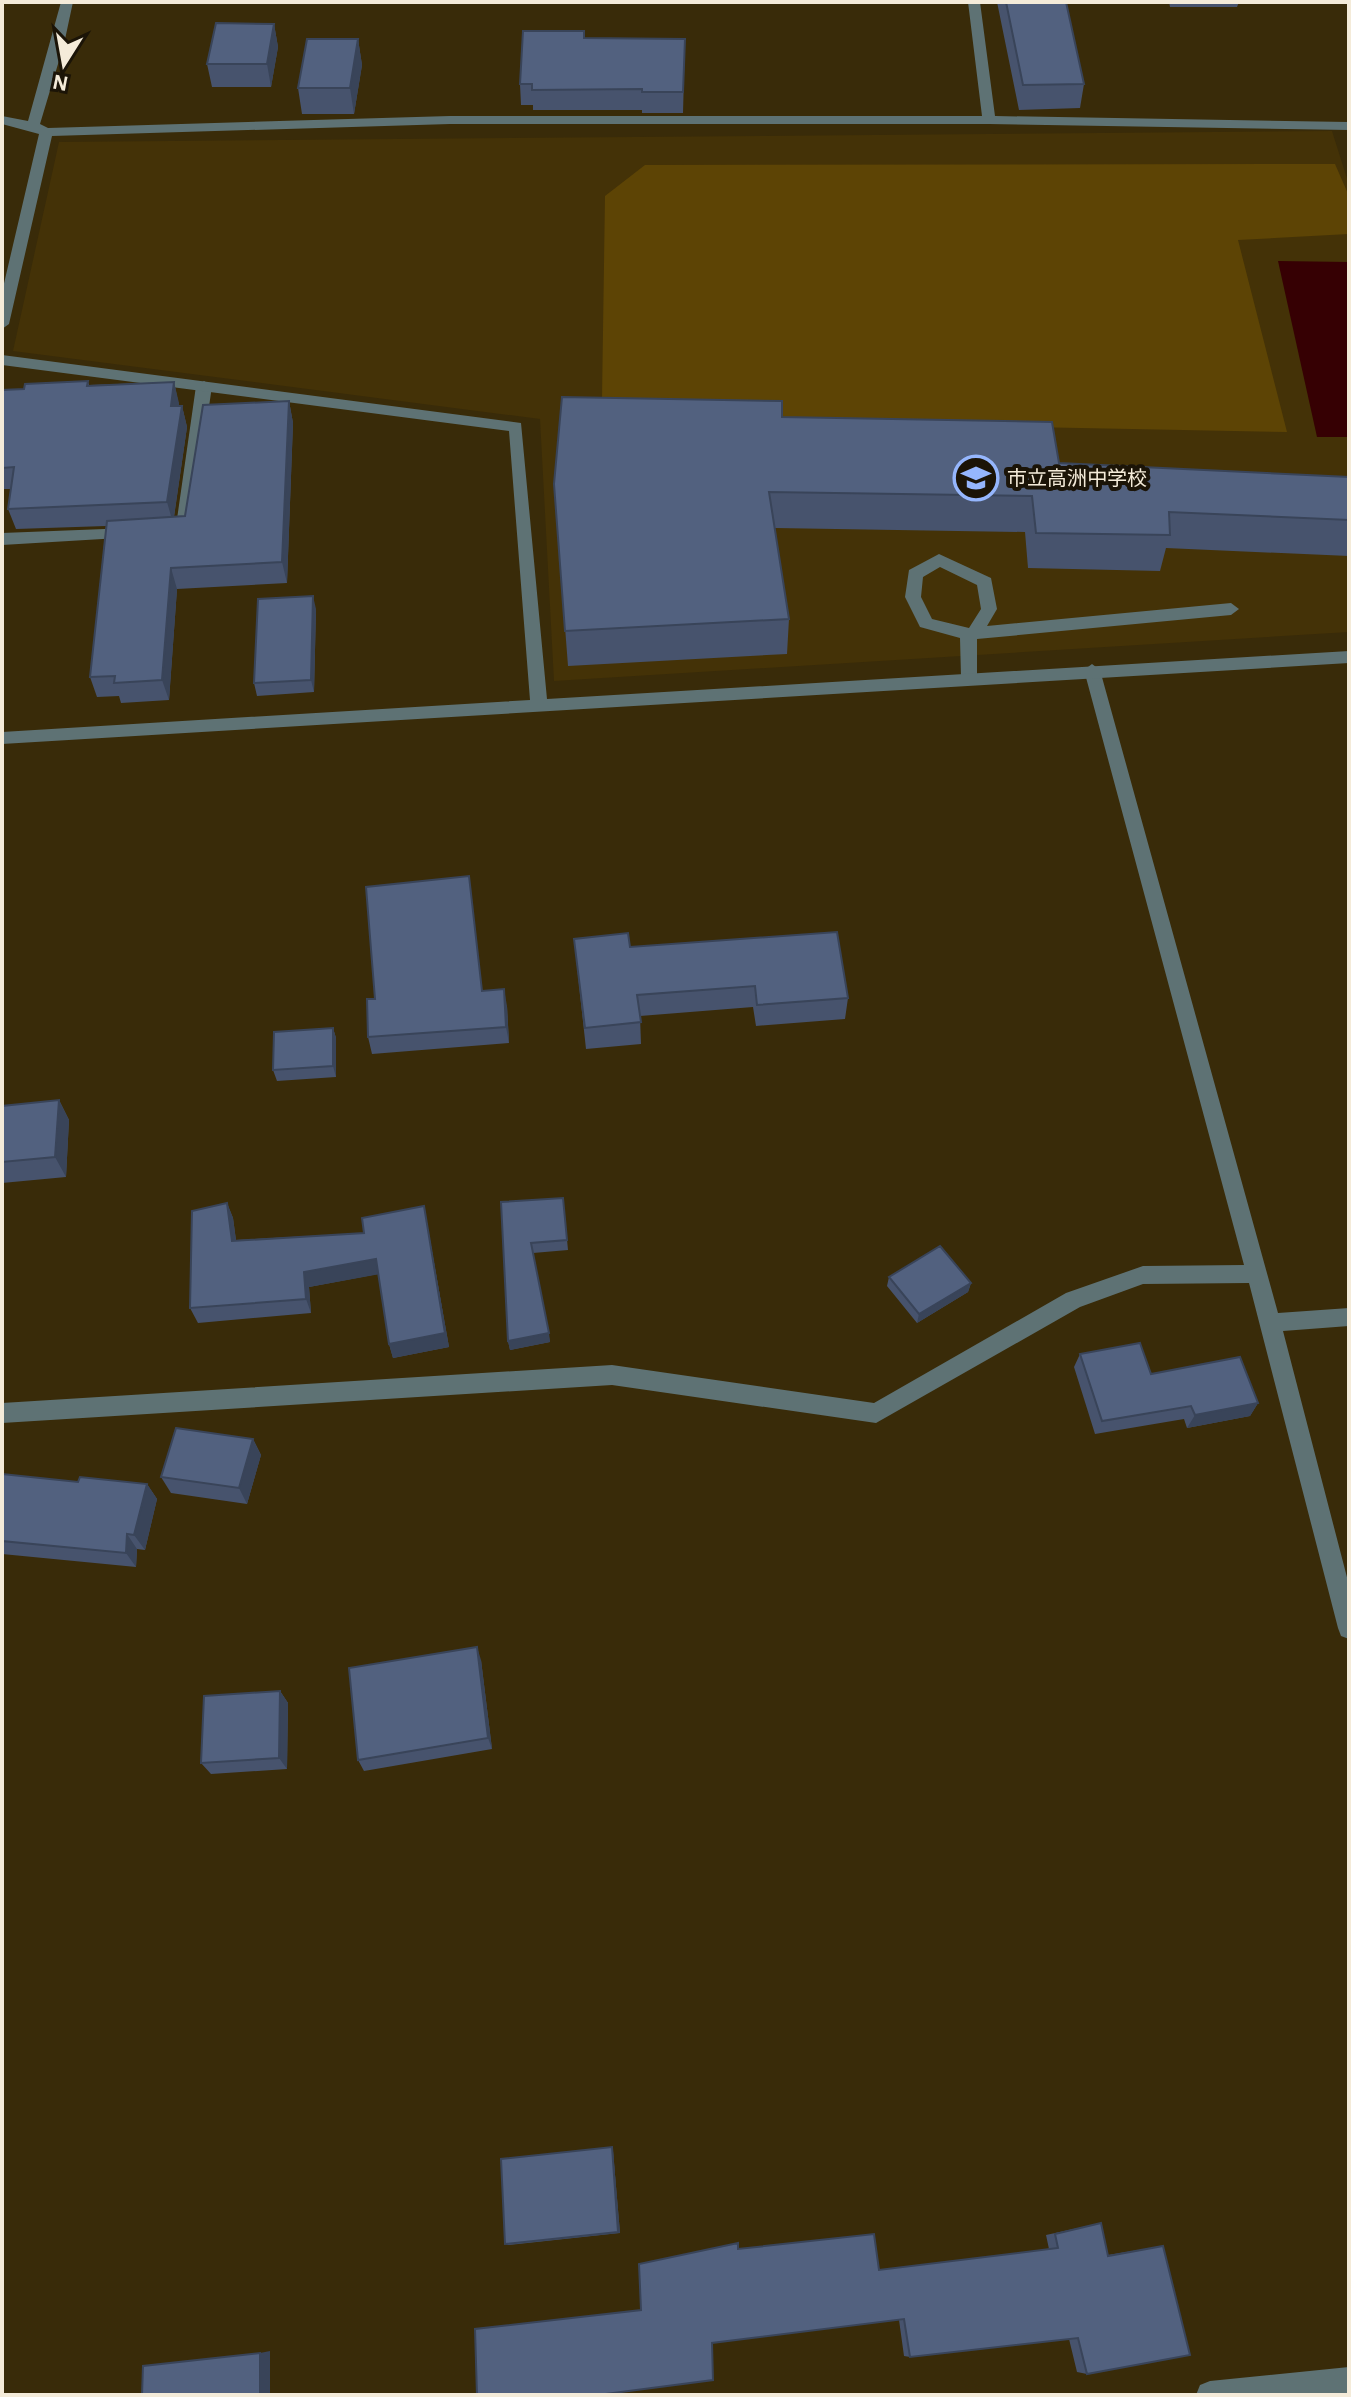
<svg xmlns="http://www.w3.org/2000/svg" width="1351" height="2397" viewBox="0 0 1351 2397" font-family="'Alegreya Sans','Noto Sans JP',sans-serif">
<rect width="100%" height="100%" fill="#392b09"/>
<path fill="#443207" d="M1332 131 1349 185V632L554 681 540 419 13 351 59 142Z"/>
<path fill="#5d4405" d="M1335 164 1349 196V234L1238 240 1287 432 631 419 602 400 605 196 645 165Z"/>
<path fill="#360003" d="M1278 261 1349 262V437H1317Z"/>
<g fill="none" stroke-linecap="round" stroke-linejoin="round">
<path fill="#5e7274" fill-rule="evenodd" d="M204 381 212 386 191 531C186 539 167 539 162 531L164 527 176 526 196 386Z
M130 528 136 529V537L2 545V533Z
M939 554 991 578 997 609 987 626 1231 603 1239 609 1231 615 977 639V677L969 683 961 677 960 638 920 627 905 597 909 570ZM940 567 977 585 981 609 969 628 932 619 921 597 923 577Z
M1092 664 1100 670 1278 1313 1349 1308V1326L1283 1331 1349 1585V1639L1341 1636 1338 1628 1249 1283 1143 1284 1080 1307 876 1423 612 1385 2 1423V1403L612 1365 874 1403 1066 1293 1143 1266 1244 1265 1084 670Z"/>
<path fill="#5e7274" fill-rule="evenodd" d="M61 2H73L64 44 40 124 48 128 450 116H982L968 2H980L995 116 1349 122V130L989 124H450L52 136 9 324 2 329V292L39 134 2 124V116L28 121Z
M2 355 521 423 547 699 1349 651V663L2 744V732L530 700 509 431 2 365Z
M1349 2367V2395H1196L1200 2385 1210 2381Z"/>
</g>
<path fill="#47536d" d="M997 2H1066L1084 84 1080 108 1019 110Z
M1169 2H1239L1237 7H1170Z
M274 24 278 47 271 87H212L207 64Z
M585 38 685 39 683 113H642V110H533V105H521L520 84Z
M358 39 362 65 354 114H302L298 88Z
M88 381 89 385 174 382 179 406H182L187 427 174 517 185 516 289 401 293 423 287 583 177 589 169 700 121 703 119 696 97 697 90 677 106 526 16 529 8 509 11 489H2V390L24 389Z
M782 417 1059 463 1349 477V556L1166 548 1160 571 1028 568 1025 532 775 528 789 619 787 654 568 666 554 484Z
M316 609 314 692 257 696 254 683Z
M574 939 630 947 848 998 845 1019 756 1026 753 1007 640 1016 641 1044 586 1049Z
M483 991 507 1006 509 1043 372 1054 368 1037Z
M333 1028 336 1038V1077L277 1081 273 1070Z
M59 1100 69 1120 66 1177 2 1183V1106Z
M563 1198 568 1250 533 1253 550 1342 510 1350 508 1341 501 1202Z
M227 1203 233 1218 236 1240 364 1233 424 1206 449 1347 393 1358 389 1344 378 1274 309 1287 311 1313 198 1323 190 1308Z
M889 1277 971 1283 968 1292 917 1323 887 1286Z
M1080 1354 1151 1374 1258 1403 1250 1416 1187 1428 1184 1419 1095 1434 1074 1367Z
M253 1439 261 1455 247 1504 171 1493 161 1477Z
M2 1474 78 1482 147 1484 157 1499 145 1550 137 1549 136 1567 2 1554Z
M481 1660 492 1749 364 1771 358 1760Z
M280 1691 288 1703 287 1769 211 1774 201 1763Z
M612 2147 613 2151 620 2233 509 2245 505 2244Z
M1101 2223 1108 2255 1163 2246 1087 2374 1077 2372 1069 2339 910 2357 904 2356 899 2320 641 2310 738 2249 879 2270 1049 2249 1046 2235Z"/>
<path fill="#394459" d="M274 24 278 47 271 87 267 64Z
M358 39 362 65 354 114 350 88Z
M174 382 179 403 177 428 171 406Z
M289 401 293 423 287 583 282 562Z
M182 406 187 427 173 523 167 502Z
M171 568 177 589 169 700 162 680Z
M313 596 316 609 314 692 311 680Z
M504 989 507 1006 509 1043 506 1027Z
M333 1028 336 1038V1077L333 1066Z
M59 1100 69 1120 66 1177 55 1157Z
M227 1203 233 1218 238 1256 232 1241Z
M424 1206 449 1347 393 1358 389 1344Z
M376 1259 380 1274 309 1287 311 1313 306 1299 304 1272Z
M971 1283 968 1292 917 1323 919 1314Z
M549 1333 550 1342 510 1350 508 1341Z
M1258 1403 1250 1416 1187 1428 1195 1415Z
M253 1439 261 1455 247 1504 239 1488Z
M147 1484 157 1499 145 1550 134 1535Z
M127 1534 137 1549 136 1567 126 1553Z
M477 1647 481 1660 492 1749 488 1738Z
M280 1691 288 1703 287 1769 279 1758Z
M612 2147 613 2151 620 2233 618 2232Z
M270 2351V2395H260V2353Z"/>
<path fill="#52617f" stroke="#394459" stroke-width="2" d="M1006 2H1066L1084 84 1023 85Z
M216 23 274 24 267 64H207Z
M523 31H584V38L685 39 683 92H642V89L532 90V84H520Z
M307 39H358L350 88H298Z
M88 381 87 386 174 382 171 406H182L167 502 8 509 14 467 2 468V390L24 389 25 384Z
M562 397 782 401V417L1052 422 1059 463 1349 477V520L1169 512 1170 535 1036 533 1032 496 769 492 789 619 565 631 554 484Z
M289 401 282 562 171 568 162 680 114 683 115 676 90 677 107 521 185 516 203 405Z
M313 596 311 680 254 683 258 599Z
M469 876 482 991 504 989 506 1027 368 1037 367 999H375L366 887Z
M837 932 848 998 757 1005 755 986 637 995 641 1022 585 1028 574 939 628 933 630 947Z
M333 1028V1066L273 1070 274 1032Z
M59 1100 55 1157 2 1162V1106Z
M563 1198 567 1240 531 1243 549 1333 508 1341 501 1202Z
M227 1203 232 1241 364 1233 362 1218 424 1206 445 1333 389 1344 376 1259 304 1272 306 1299 190 1308 192 1211Z
M940 1246 971 1283 919 1314 889 1277Z
M1140 1343 1151 1374 1240 1357 1258 1403 1195 1415 1191 1406 1102 1421 1080 1354Z
M176 1428 253 1439 239 1488 161 1477Z
M2 1474 78 1482 80 1477 147 1484 134 1535 127 1534 126 1553 2 1541Z
M477 1647 488 1738 358 1760 349 1668Z
M280 1691 279 1758 201 1763 204 1696Z
M612 2147 618 2232 505 2244 501 2159Z
M1101 2223 1108 2256 1163 2246 1190 2355 1087 2374 1078 2338 910 2357 904 2319 712 2343 713 2380 598 2395H477L475 2329 641 2310 639 2264 738 2243V2249L874 2234 879 2270 1058 2248 1055 2234Z
M260 2353V2395H142L143 2366Z"/>
<defs>
<g id="school-ring" transform="scale(2.3)"><circle r="9.5" fill="#1b1407" stroke="#95b6fd" stroke-width="1.5"/><path d="M0-5L7-2L0 1L-7-2ZM-4 1L0 2.5L4 1V4Q0 6-4 4Z" fill="#95b6fd"/></g>
</defs>
<g fill-rule="evenodd">
<use href="#school-ring" x="976" y="478"/>
</g>
<g text-anchor="middle" stroke-width="8" stroke-linejoin="round" paint-order="stroke">
<g font-size="20" fill="#f4ebd9" stroke="#1b1407" text-anchor="start">
<text x="1007" y="485">市立高洲中学校</text>
</g>
</g>
<rect width="1351" height="2397" fill="none" stroke="#f4ebd9" stroke-width="8"/>
<g transform="translate(64 64) rotate(191)" stroke="#1b1407" stroke-width="6" paint-order="stroke">
<path d="M0-6L14 30L0 20L-14 30Z" fill="#f4ebd9"/>
<text y="-12" font-size="22" font-weight="bold" text-anchor="middle" fill="#f4ebd9">N</text>
</g>
</svg>
